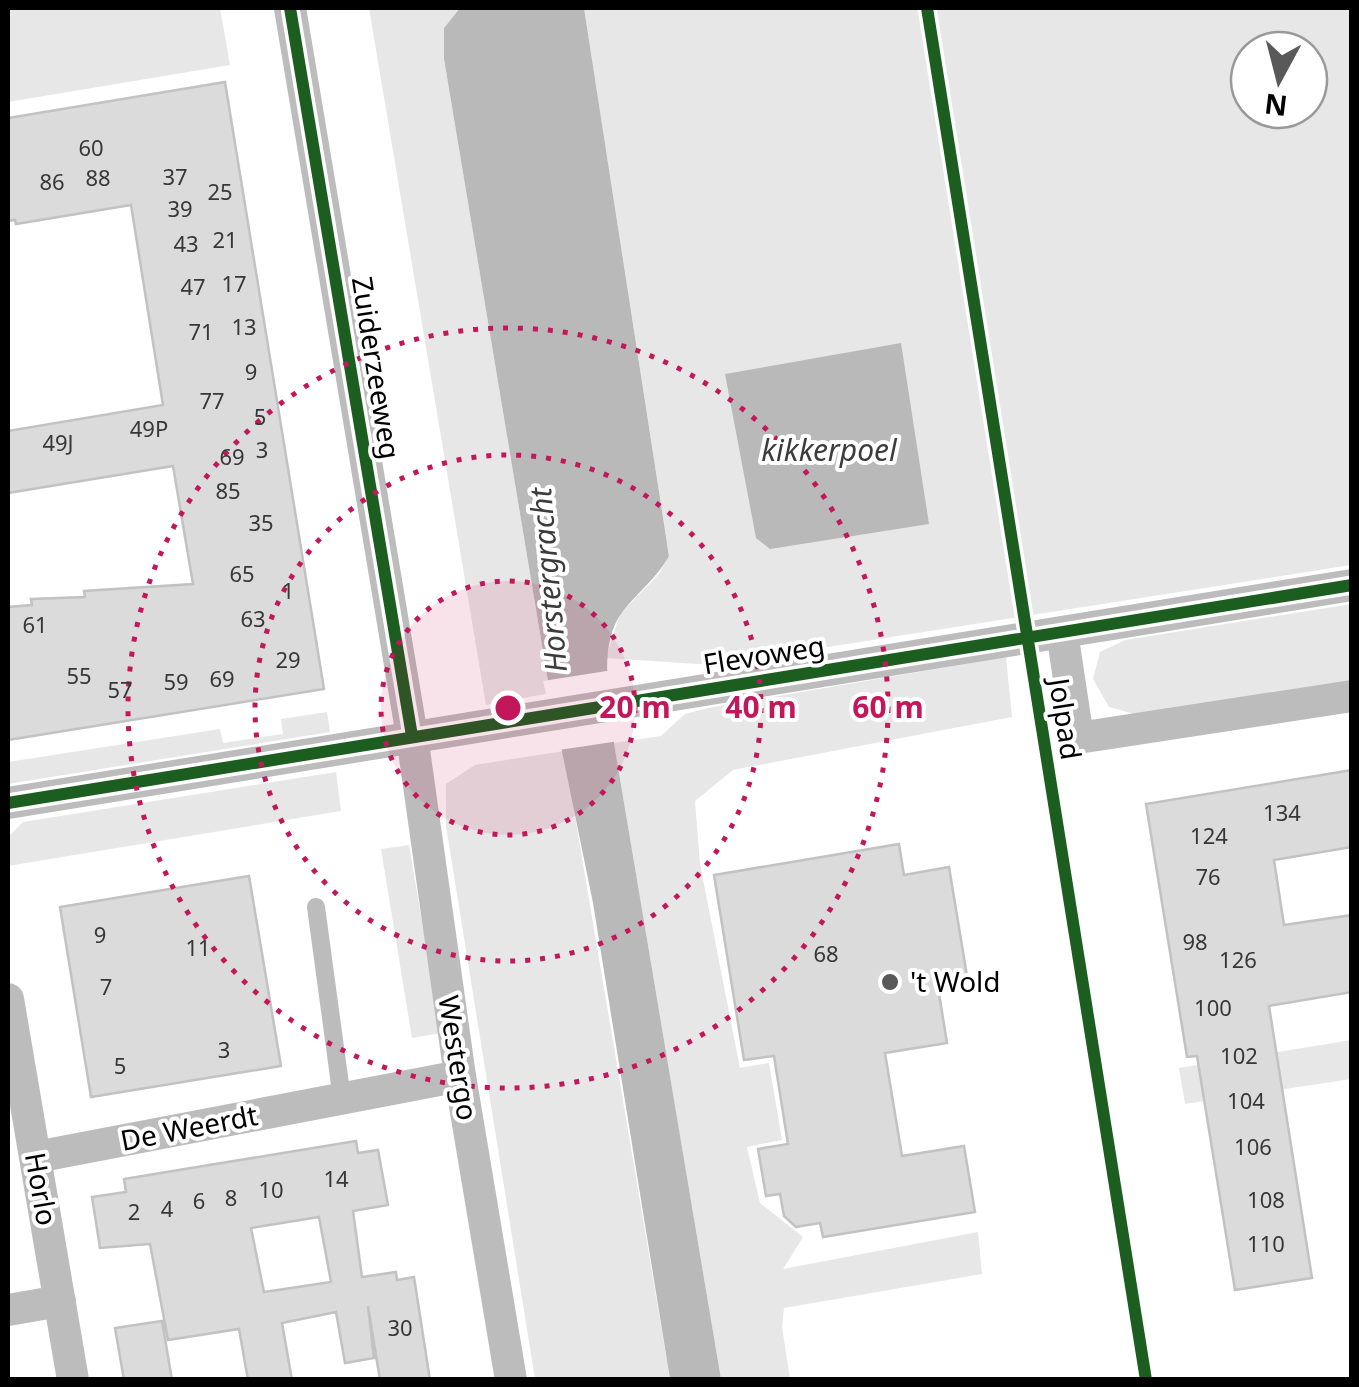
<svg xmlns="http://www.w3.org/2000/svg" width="1359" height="1387" viewBox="0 0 1359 1387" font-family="'Noto Sans',sans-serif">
<rect width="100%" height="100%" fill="#fff"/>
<path fill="#e7e7e7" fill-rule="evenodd" d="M8 8H220L230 65 8 102Z
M369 8H460L444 28V59L550 693 486 705Z
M584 8H1351V565L713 665 606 658 620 614 659 574 669 555ZM1249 50H1309V110H1249Z
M1351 604V684L1138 715 1109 707 1093 679 1100 652 1125 640Z
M1006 657 1012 717 733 770 695 801 700 864 740 1068 769 1063 782 1140 747 1147 760 1203 803 1237 783 1269 978 1232 982 1274 784 1308 782 1327 790 1379H721L614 743 661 736 685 714 708 708Z
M327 712 330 732 8 784V762L220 729 223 743 283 734 281 719Z
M564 751 670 1379H535L446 826V784L475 765Z
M336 772 341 811 8 866V837L23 822Z
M409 845 441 1033 412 1038 381 849Z
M1351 1040V1079L1185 1104 1179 1068Z"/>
<path fill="#b9b9b9" d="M460 8H584L669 556C657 578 639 591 623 611 596 646 611 703 614 743L721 1379H670L593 903 550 693 444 59V28Z
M901 343 929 524 770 549 756 538 725 374Z"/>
<path fill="#fff" d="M613 670 619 741 559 750 543 681Z"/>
<path fill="#dbdbdb" stroke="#c2c2c2" stroke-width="2.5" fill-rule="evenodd" d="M225 82 324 689 8 740V607L32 605 31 599 85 597 84 591 193 584 173 466 8 493V431L163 405 131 205 16 224 15 220 8 221V118Z
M1352 770V847L1274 860 1284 925 1352 915V992L1269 1006 1312 1278 1235 1290 1197 1056 1187 1057 1146 804Z
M899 844 904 875 949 867 967 976 937 981 947 1043 885 1053 902 1156 964 1146 975 1212 823 1237 820 1223 796 1227 784 1216 780 1194 766 1196 758 1149 788 1144 774 1056 744 1060 714 875Z
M249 876 281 1066 91 1097 60 907Z
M356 1141 358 1153 378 1150 388 1205 353 1211 362 1277 396 1272 397 1280 414 1277 430 1380H380L368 1306 374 1358 345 1363 336 1312 282 1323 292 1380H248L239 1329 168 1340 150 1244 100 1248 92 1197 126 1192 124 1179ZM319 1217 331 1282 264 1292 251 1228Z
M162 1321 172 1380H124L115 1328Z"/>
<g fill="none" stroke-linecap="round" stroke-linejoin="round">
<path stroke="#bcbcbc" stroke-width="18" d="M316 907 342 1099"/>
<path stroke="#bcbcbc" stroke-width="32" d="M290 8 412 736 460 1076 511 1380
M1062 632 1078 738 1352 696
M8 803 1352 585
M8 999 73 1380
M36 1157 460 1076
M8 1310 60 1301"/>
<g stroke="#fff" stroke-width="19">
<path id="cycleway" d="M290 8 412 736
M927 8 1146 1380
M8 803 1352 585"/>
</g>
<use href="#cycleway" stroke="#1b5e20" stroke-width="12"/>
</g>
<circle cx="508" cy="708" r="127" fill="#c2185b" fill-opacity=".12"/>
<g fill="none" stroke="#c2185b" stroke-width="5" stroke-dasharray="5 10">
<circle cx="508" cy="708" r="127"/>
<circle cx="508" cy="708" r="253"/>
<circle cx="508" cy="708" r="380"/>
</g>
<circle fill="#595959" stroke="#fff" stroke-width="4" cx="890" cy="982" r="10"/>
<g text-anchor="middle" stroke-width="8" stroke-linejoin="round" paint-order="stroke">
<g font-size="22" fill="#373737">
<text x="91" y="156">60</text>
<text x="175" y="185">37</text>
<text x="98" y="186">88</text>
<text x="52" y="190">86</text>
<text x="220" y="200">25</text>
<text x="180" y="217">39</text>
<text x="225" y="248">21</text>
<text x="186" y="252">43</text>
<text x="234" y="292">17</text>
<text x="193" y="295">47</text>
<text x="244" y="335">13</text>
<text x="201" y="340">71</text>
<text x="251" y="380">9</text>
<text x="212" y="409">77</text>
<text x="260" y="425">5</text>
<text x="149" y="437">49P</text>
<text x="58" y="451">49J</text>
<text x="262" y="458">3</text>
<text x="232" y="465">69</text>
<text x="228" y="499">85</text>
<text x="261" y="531">35</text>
<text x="242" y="582">65</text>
<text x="288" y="599">1</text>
<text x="253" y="627">63</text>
<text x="35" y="633">61</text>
<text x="288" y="668">29</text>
<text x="79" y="684">55</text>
<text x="222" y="687">69</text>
<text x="176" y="690">59</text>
<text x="120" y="698">57</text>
<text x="1282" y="821">134</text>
<text x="1209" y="844">124</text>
<text x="1208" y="885">76</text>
<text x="100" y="943">9</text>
<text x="1195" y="950">98</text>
<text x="198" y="956">11</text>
<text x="826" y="962">68</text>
<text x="1238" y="968">126</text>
<text x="106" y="995">7</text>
<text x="1213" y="1016">100</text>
<text x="224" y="1058">3</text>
<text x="1239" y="1064">102</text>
<text x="120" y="1074">5</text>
<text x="1246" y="1109">104</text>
<text x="1253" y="1155">106</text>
<text x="336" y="1187">14</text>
<text x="271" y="1198">10</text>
<text x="231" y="1206">8</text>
<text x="1266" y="1208">108</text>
<text x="199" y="1209">6</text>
<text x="167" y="1217">4</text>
<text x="134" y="1220">2</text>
<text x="1266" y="1252">110</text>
<text x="400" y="1336">30</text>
</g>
<g font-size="28" fill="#000" stroke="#fff">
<text transform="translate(376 368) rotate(81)" y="10">Zuiderzeeweg</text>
<text transform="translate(764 655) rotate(-9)" y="10">Flevoweg</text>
<text transform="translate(1065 719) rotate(81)" y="10">Jolpad</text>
<text transform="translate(458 1058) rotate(81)" y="10">Westergo</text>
<text transform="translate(189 1128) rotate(-11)" y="10">De Weerdt</text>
<text transform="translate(41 1189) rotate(80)" y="10">Horlo</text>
</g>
<g font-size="28" fill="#000" stroke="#fff" text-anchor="start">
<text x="910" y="992">'t Wold</text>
</g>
<g font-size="30" font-style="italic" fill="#3c3c3c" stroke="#fff">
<text x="829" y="461">kikkerpoel</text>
<text transform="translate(549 580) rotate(-95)" y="10">Horstergracht</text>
</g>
</g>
<circle cx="508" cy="708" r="15" fill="#c2185b" stroke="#fff" stroke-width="5"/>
<g font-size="30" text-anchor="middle" font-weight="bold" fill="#c2185b" stroke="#fff" stroke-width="8" stroke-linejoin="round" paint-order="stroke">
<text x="635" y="718">20 m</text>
<text x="761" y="718">40 m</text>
<text x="888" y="718">60 m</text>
</g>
<rect width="1359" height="1387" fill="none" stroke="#000000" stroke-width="20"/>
<g transform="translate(1279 80) rotate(187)"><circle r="48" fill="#ffffff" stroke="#999999" stroke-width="2.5"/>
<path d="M0-8L18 38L0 25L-18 38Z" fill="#595959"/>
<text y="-15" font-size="28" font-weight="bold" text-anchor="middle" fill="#000000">N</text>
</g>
</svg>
